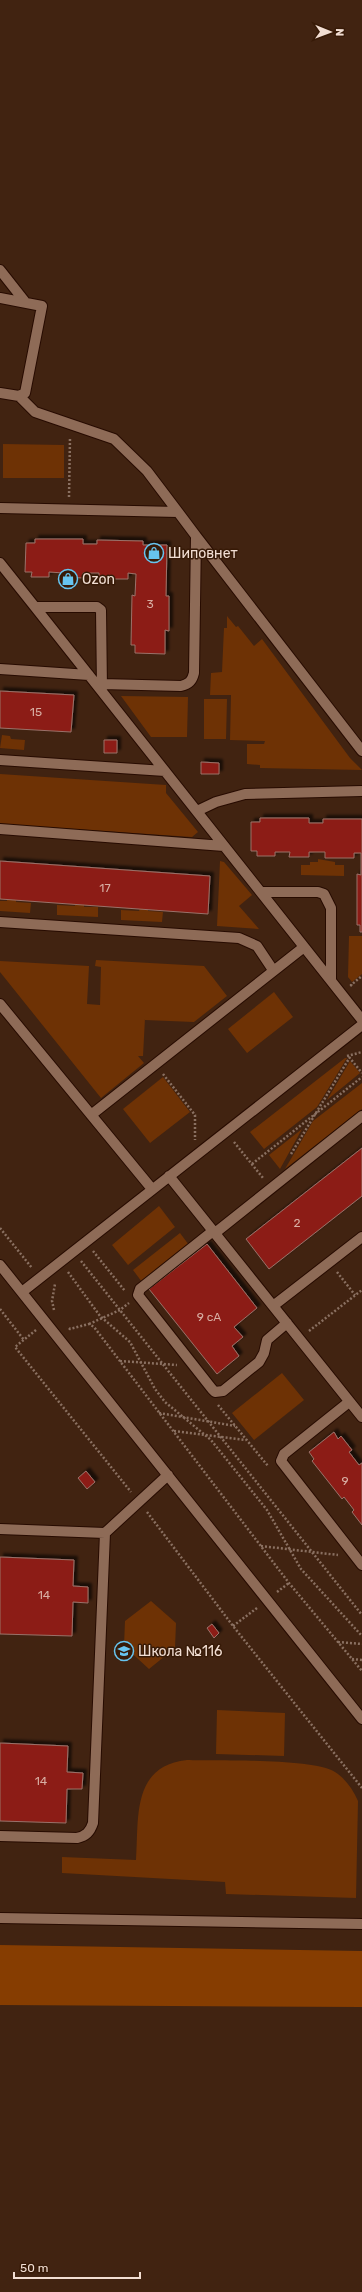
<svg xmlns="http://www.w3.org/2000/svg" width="362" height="2292" viewBox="0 0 362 2292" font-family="Rubik,sans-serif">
<defs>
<filter id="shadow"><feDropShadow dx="3.5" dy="-3.5" stdDeviation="1" flood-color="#0009"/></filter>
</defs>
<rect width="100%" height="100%" fill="#412311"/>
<path fill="#6e3205" d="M3 444 64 445V478H3Z
M227 616 236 627 238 626 254 646 262 639 350 758 362 770 260 768V765L247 764V744H264L265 741 230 740 231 695H210L211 673 222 672 224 628H227Z
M121 696 188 697 187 737H151Z
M204 699H227L226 739H204Z
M2 735 10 736 11 739 25 740 24 750 0 748Z
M0 774 166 785V793L198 832 192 837 0 824Z
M318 859 335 862V865H344V876L301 875V865H310V862H318Z
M220 861 224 862 252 895 239 906 259 929 217 926Z
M7 898 16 899V902L31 903 30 913 0 911V901H7Z
M75 903 84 904V907H98V917L57 915V905L75 906Z
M140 908H148V911L163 912 162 922 121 920V910L139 911Z
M349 936H362V974L352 982 348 977Z
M96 960 204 966 227 996 194 1022 145 1020V1018L143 1056H138L144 1063 101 1098 0 972V961L89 966 87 1004 100 1005 101 967 95 966Z
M274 992 293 1017 247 1053 228 1029Z
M345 1058H347L317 1107 264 1149 250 1132Z
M350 1061 360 1073 327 1100Z
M163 1077 190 1112 150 1143 123 1109Z
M362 1083V1109L285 1169 313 1121Z
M302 1129 280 1169 269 1155Z
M159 1206 175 1227 128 1265 112 1245Z
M180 1233 189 1245 142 1282 133 1270Z
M282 1373 304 1400 254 1440 232 1413Z
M151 1601 176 1623 175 1648 149 1669 124 1646 125 1621Z
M217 1710 285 1713 284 1756 216 1754Z
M187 1760C218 1761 313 1758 335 1772 346 1779 353 1790 358 1801L356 1898 226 1894 225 1882 62 1873V1857L136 1860C139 1819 131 1766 187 1760Z"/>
<path fill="#863d01" d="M0 1945 362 1951V2007L0 2005Z"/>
<path fill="#8c1f13" stroke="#9a716a" filter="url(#shadow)" d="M35 539H83V544H97V540L143 541V545H167L166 596H169V631L165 630V654L135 653V645H131L132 595 135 596 136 574 128 573V579H99V573H83V578L64 577V573L49 572V577H31L32 572H25L26 543H35Z
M0 691 74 695 71 732 0 728Z
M104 740H117V753H104Z
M201 762 219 763V774H201Z
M260 818H309V823H323V819H362V932H360V925H357V874L361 875V853H354V858H325V852H309V857H289L290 852H275V856H257V851H251V822H260Z
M0 861 210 876 208 914 0 899Z
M362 1148V1196L269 1269 246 1239Z
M207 1244 257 1308 234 1327 243 1337 232 1346 239 1356 217 1374 149 1289Z
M334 1432 338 1439 341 1436 352 1450 349 1452 359 1465 362 1463V1525L352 1512 354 1510 344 1497 342 1499 312 1461 314 1459 309 1452Z
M86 1471 95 1482 87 1489 78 1478Z
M0 1557 74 1560 73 1586 88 1587V1603L73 1602 72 1636 0 1634Z
M212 1624 219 1633 214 1638 207 1628Z
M0 1743 68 1746 67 1772 83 1773 82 1789H67L66 1823 0 1821Z"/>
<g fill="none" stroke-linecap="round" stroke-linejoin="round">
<g stroke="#270b00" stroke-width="12">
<path id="minor" d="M0 270 26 303
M0 298 42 306 25 393 19 396 0 393
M19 396 35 412 114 439 147 471 178 512
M0 508 178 512 196 536 194 673C192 681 189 684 181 686L102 684
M196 536 362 751
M0 563 35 607H97L101 610 102 689
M35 607 362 1020
M0 669 89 675
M0 760 165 771
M197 811 216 802 245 794 362 791
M0 829 224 846
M261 892H318L324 894 331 908V980
M0 922 239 938 257 946 273 970
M0 1004 152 1189
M91 1115 304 947
M169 1176 362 1417
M213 1231 140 1289 138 1295 212 1389 215 1392 223 1391 259 1362 264 1353 267 1340 287 1323
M215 1233 362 1116
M0 1265 362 1719
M22 1292 362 1025
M273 1306 362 1237
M349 1402 284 1454 281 1461 362 1565
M0 1529 105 1533 168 1475
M0 1836 77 1838C86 1836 90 1832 93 1823L105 1533
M0 1918 362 1924"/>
</g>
<path stroke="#8a7061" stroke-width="2.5" stroke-dasharray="2 2" stroke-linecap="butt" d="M69 497 70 438
M352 986 351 985 362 976
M347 1056 362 1052
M349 1057 362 1073
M163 1074 195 1115V1140
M234 1142 263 1178
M291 1154 350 1057
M252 1164 362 1077
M0 1228 32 1268
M93 1251 125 1291
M81 1261 362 1615
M68 1272 100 1316 130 1342 155 1389 165 1402 211 1440 267 1510 301 1569 362 1636
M337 1272 355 1295
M0 1309 24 1340
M54 1310 52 1301 55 1284
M89 1324 120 1310 129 1303
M69 1328 70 1329 89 1324 94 1327 289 1583 362 1671
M36 1330 15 1347 131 1492
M309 1331 362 1290
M120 1361 177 1365
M218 1405 268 1466
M159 1413 235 1426
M174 1431 246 1440
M147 1512 233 1626 362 1788
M261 1546 338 1555
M277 1592 289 1583
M233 1626 257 1608
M338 1642 362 1644
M352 1659 362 1660"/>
<use href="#minor" stroke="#8e6b57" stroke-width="10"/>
</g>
<defs>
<g id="shop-ring" transform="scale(1)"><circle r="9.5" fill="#371a07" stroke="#67c4ef" stroke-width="1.5"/><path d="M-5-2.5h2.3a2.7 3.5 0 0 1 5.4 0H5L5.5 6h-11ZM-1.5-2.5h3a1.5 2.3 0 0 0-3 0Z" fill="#67c4ef"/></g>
<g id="school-ring" transform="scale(1)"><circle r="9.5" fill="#371a07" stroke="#67c4ef" stroke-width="1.5"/><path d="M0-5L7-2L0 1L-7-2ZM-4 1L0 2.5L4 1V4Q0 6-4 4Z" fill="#67c4ef"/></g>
</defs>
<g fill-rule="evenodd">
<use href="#shop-ring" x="154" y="553"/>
<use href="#shop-ring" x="68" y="579"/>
<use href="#school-ring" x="124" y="1651"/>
</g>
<g text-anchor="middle" stroke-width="3" stroke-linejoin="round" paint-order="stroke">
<g font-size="12" fill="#d8aea3">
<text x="150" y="608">3</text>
<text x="36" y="716">15</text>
<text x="105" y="892">17</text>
<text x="297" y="1227">2</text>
<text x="209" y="1321">9 сА</text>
<text x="345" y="1485">9</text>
<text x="44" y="1599">14</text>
<text x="41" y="1785">14</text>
</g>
<g font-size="14" fill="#f2ded3" stroke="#371a07" text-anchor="start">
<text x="168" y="558">Шиповнет</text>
<text x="82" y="584">Ozon</text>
<text x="138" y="1656">Школа №116</text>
</g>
</g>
<g transform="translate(330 32) rotate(91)" stroke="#371a07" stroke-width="3" paint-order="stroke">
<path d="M0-3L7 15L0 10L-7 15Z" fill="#f2ded3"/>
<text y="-6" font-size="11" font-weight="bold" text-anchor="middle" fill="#f2ded3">N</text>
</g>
<path d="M14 2272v6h126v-6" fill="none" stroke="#f2ded3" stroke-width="2"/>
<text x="20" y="2272" font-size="12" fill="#f2ded3" stroke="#371a07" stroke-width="3" paint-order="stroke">50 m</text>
</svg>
